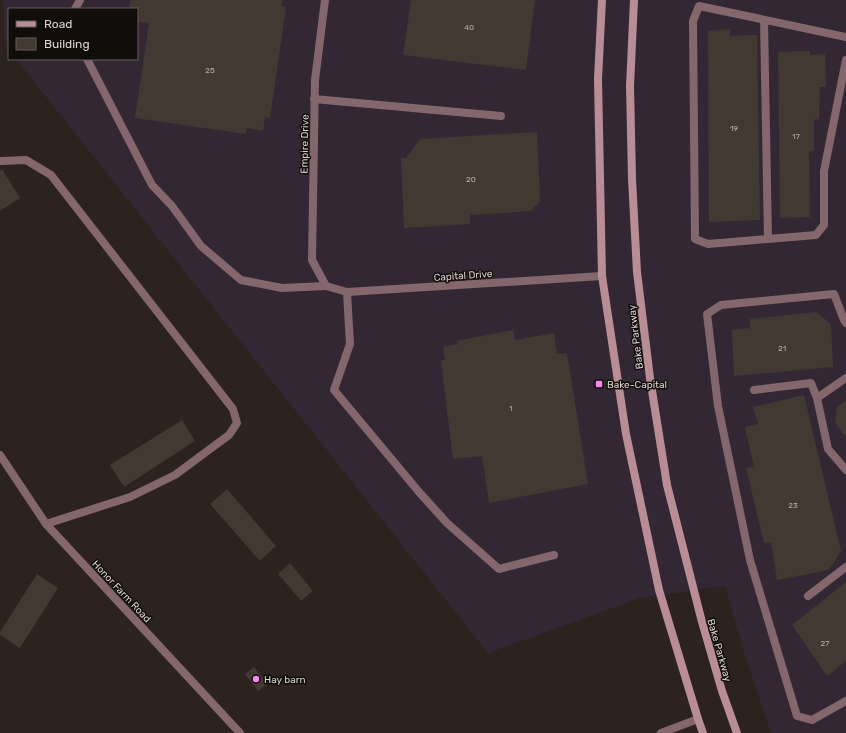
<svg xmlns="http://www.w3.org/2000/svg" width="846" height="733" viewBox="0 0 846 733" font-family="Rubik,sans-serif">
<rect width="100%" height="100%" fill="#2c221e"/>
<path fill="#342734" d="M3 0H846V733H771L745 655 725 586 640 598 488 653 16 59H137V9H9V50L5 45Z"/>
<path fill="#423932" d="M130 0H282L281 6 286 7 270 118 265 117 263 131 247 128 246 134 135 118 149 23 137 22V9H129Z
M411 0H535L526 70 403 55Z
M730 29V36L757 35 760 220 709 222 708 31Z
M810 51V55L825 54 826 87H820L819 119 814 120V151L809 152 810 217 780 218 778 52Z
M537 132 540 201 531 211 470 215V224L404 228 401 158H406L420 139Z
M2 169 20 198 0 211V171Z
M816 312 831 324 833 367 734 376 732 330 750 328V319Z
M513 330 515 340 554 333 557 354 567 353 588 484 489 503 482 456 453 459 441 361 445 360 443 347 458 344 456 341Z
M804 395 841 551 829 570 777 580 771 542 764 543 746 468 754 467 745 427 758 424 753 407Z
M846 400V437L835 423 837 407Z
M182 420 195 441 124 487 110 465Z
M227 489 276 546 260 561 210 504Z
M290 563 313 591 301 601 278 574Z
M37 574 58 588 20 648 0 635V632Z
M846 582V661L827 676 792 625Z
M254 667 267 684 258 691 245 674Z"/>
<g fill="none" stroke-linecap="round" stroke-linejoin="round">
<path stroke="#83676c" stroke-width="8" d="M75 9 80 0
M764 20 768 239
M846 37 699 6 693 21 695 239 708 244 816 235 824 225V171L846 60
M87 59 152 185 172 206 201 246 241 280 282 288 326 286
M314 99 501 116
M0 161 26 160 51 175 233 409 237 423 229 435 175 475 130 497 46 524
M347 292 350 344 334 390 419 492 447 523 499 569 554 555
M846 323 844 320 834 294 721 305 707 314 718 406 750 560 797 716 812 720 846 701
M846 378 817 398 828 449 846 470
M754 390 811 383 817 398
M808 596 846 567
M661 733 698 719"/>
<path stroke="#83676c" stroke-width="8" d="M325 0 315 80 312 260 326 286 347 292 602 276
M0 455 46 524 240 733"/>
<path stroke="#b98d95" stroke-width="8" d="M602 0 598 79 602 276 626 434 659 590 698 719 703 733
M634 0 630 86 632 179 637 272 650 378 667 485 702 622 722 691 737 733"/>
</g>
<g fill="#f688ed" stroke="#110d0b" stroke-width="1.5">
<rect x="595" y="380" width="8" height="8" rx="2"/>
<circle cx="256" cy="679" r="4"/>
</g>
<g text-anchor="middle" stroke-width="3" stroke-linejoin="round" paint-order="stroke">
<g font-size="8" fill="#b6aeaa">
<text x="469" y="30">40</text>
<text x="210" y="73">25</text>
<text x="734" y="131">19</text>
<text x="796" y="139">17</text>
<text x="471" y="182">20</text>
<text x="782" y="351">21</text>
<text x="511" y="411">1</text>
<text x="793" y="508">23</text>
<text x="825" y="646">27</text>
</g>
<g font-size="10" fill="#dcd5d2" stroke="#110d0b">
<text transform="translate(304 144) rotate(-89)" y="4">Empire Drive</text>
<text transform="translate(463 275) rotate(-4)" y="4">Capital Drive</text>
<text transform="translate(635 337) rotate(-97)" y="4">Bake Parkway</text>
<text transform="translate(122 591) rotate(47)" y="4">Honor Farm Road</text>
<text transform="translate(720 650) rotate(74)" y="4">Bake Parkway</text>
</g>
<g font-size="10" fill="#dcd5d2" stroke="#110d0b" text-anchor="start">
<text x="607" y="388">Bake-Capital</text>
<text x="264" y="683">Hay barn</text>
</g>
</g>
<rect x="8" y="8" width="130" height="52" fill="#110d0b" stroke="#625d5b"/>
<rect x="16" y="21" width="20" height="6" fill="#b98d95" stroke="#625d5b"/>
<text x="44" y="28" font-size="12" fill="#dcd5d2">Road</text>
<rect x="16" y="38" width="20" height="12" fill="#423932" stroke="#625d5b"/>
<text x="44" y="48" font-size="12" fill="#dcd5d2">Building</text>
</svg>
